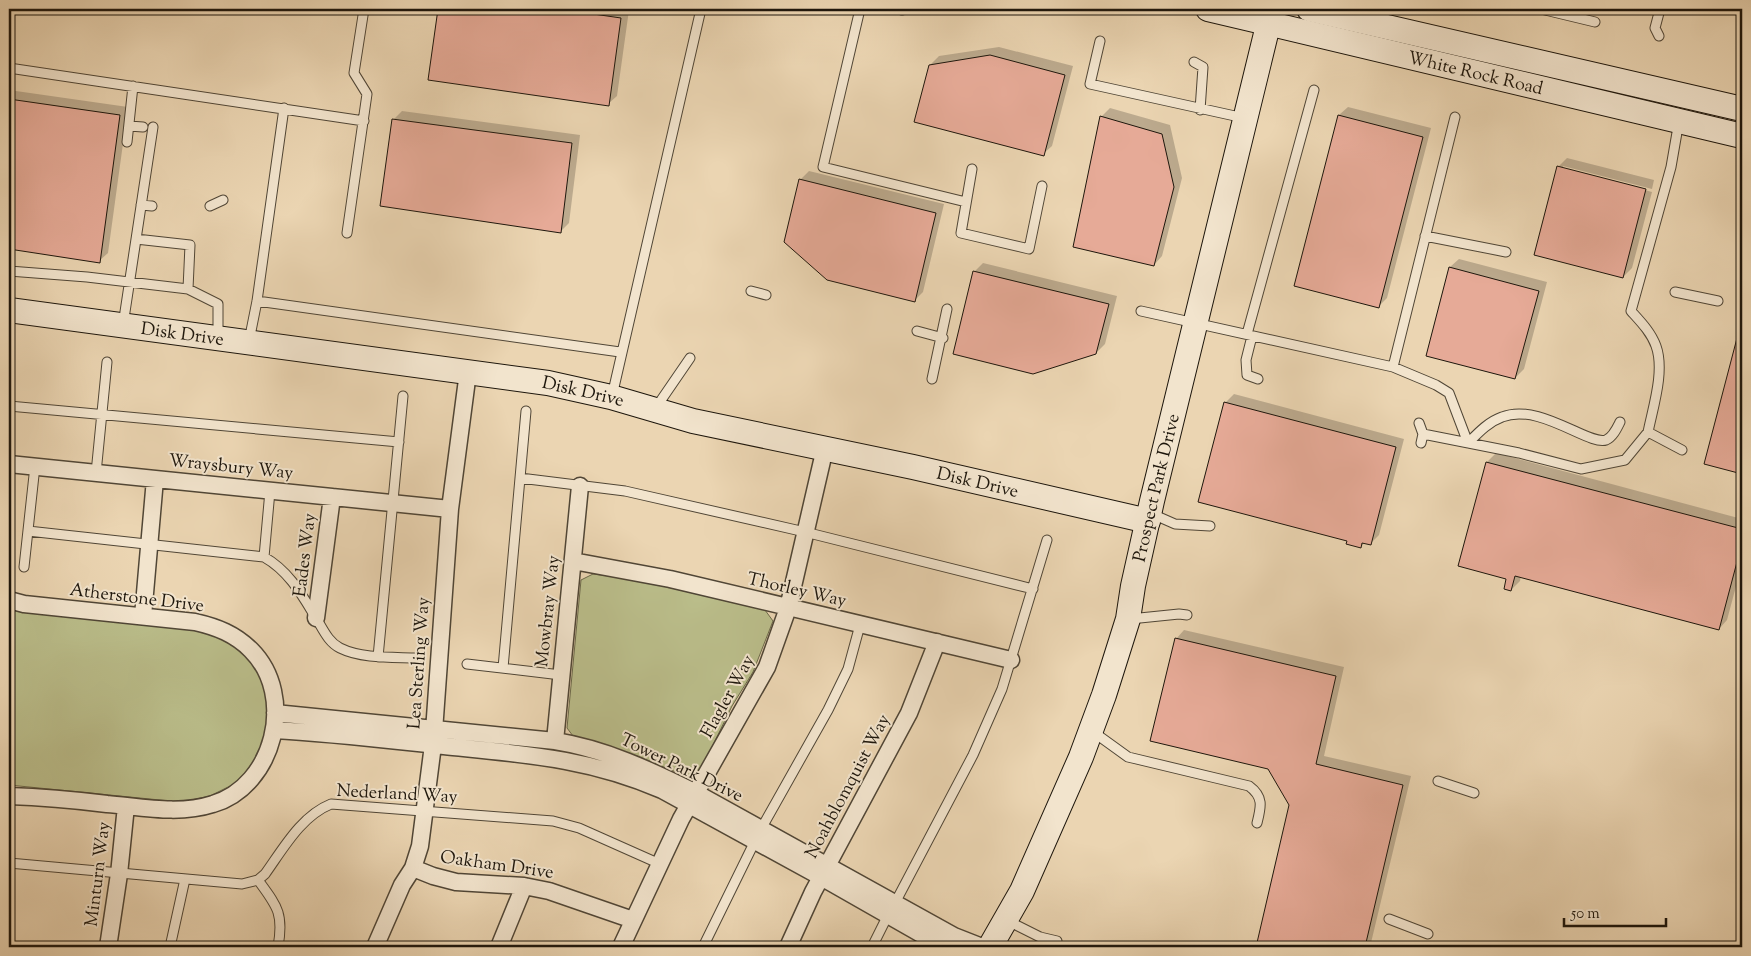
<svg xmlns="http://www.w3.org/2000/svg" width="1751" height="956" viewBox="0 0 1751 956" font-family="'Sorts Mill Goudy',serif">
<rect width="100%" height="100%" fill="#ebd5b2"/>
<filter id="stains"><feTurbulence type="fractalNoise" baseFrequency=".004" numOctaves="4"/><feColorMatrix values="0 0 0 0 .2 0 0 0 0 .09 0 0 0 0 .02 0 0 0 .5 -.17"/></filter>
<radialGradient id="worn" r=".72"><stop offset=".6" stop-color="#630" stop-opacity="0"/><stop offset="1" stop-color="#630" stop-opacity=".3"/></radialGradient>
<path fill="#babd8a" stroke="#6c6a4b" d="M593 574 633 579 765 610 773 621 753 672 732 706 699 774 688 777 637 756 576 740 567 728 581 580Z
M9 609 210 631 241 650 257 669 266 692 269 711 263 746 250 768 234 784 210 796 187 801H170L9 785Z"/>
<path fill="#0003" d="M439 9 629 10 617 96 608 104 430 79Z
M999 47 1073 66 1052 146 1043 154 930 65 939 56Z
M9 90 128 107 108 253 99 261 9 248Z
M1348 107 1431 128 1387 298 1379 306 1339 115Z
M1110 108 1170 125 1182 178 1162 256 1154 265 1101 117Z
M402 111 580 135 569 223 560 232 393 120Z
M1567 158 1654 180 1652 189 1563 166V168L1652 192 1632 268 1623 277 1559 166Z
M809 171 944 204 923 292 915 300 800 180Z
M1459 259 1547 282 1524 369 1515 378 1427 355 1450 267Z
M983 263 1117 296 1105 344 1096 353 974 272Z
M1742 324V473L1706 464Z
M1234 394 1404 439 1379 535 1370 544 1365 542 1361 547 1349 540 1225 403Z
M1496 453 1742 519V564L1727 620 1719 629 1521 576 1520 581 1511 590 1508 578 1460 565 1487 462Z
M1184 630 1344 667 1324 756 1411 776 1370 947H1257L1291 805 1269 768 1176 639Z"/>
<path fill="#e6aa97" stroke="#1d160c" d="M170 9H206V14Z
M438 9H559L621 18 609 106 428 80Z
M990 55 1065 75 1044 156 914 122 929 65Z
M9 99 120 115 100 263 9 249Z
M1338 115 1423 137 1379 308 1294 286Z
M1100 116 1162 134 1174 187 1154 266 1073 247Z
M392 119 572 143 561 233 380 206Z
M1557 166 1646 189 1623 278 1534 255Z
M799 179 936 213 915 302 827 280 784 242Z
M1449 267 1539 291 1515 379 1426 356Z
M973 271 1109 304 1096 354 1033 374 953 354Z
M1742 319V474L1704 464Z
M1224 402 1396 447 1371 545 1362 543 1361 548 1346 544 1347 541 1198 502Z
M1486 462 1742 529V543L1719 630 1515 576 1511 591 1504 589 1506 579 1458 566Z
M1175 638 1336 676 1316 764 1403 785 1365 947H1256L1289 805 1268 769 1150 741Z"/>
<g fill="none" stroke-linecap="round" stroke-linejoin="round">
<g stroke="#504636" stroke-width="11">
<path id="lane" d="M860 9 823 167 966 202
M1541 9 1595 22
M902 10 903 9
M1659 36 1655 28 1660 9
M1100 41 1090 84 1244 118
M1194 62 1203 67 1200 110
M9 68 364 121
M1679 121 1671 167 1631 311C1640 321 1651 332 1656 346 1665 371 1653 407 1648 432L1682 450
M129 126 143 127
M127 142 133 86
M972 169 961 233 1029 249 1042 186
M141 205 152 206
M210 206 223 200
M347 233 367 94 354 73 364 9
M1425 236 1506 252
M136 239 190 245 188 289
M9 271 87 277 188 289 218 304V338
M751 291 766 295
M1675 292 1718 301
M257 301 620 352
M1141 311 1393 367 1436 385 1449 393 1468 443
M123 325 153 127
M917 331 943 338
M1247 334 1314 90
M1252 336 1246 360 1247 375 1258 379
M249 341 257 301 284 108
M1393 367 1455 117
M932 379 947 309
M612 396 701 9
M9 406 399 442
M655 409 690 358
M1419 423 1423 434 1421 443
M1423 434 1519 453 1581 469 1625 460 1648 432
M1468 443C1478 433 1488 422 1502 417 1539 402 1589 446 1606 440 1613 437 1617 428 1620 422
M96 473 107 362
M520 478 625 491 805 532 1033 589
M1150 513 1175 524 1210 526
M28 531 264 557C289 571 302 595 316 618 323 629 328 642 340 648 362 659 393 657 417 658
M264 557 270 491
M24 567 35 466
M1130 619 1179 614 1187 615
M378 657 403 396
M467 664 561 675
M503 668 526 411
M1092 731 1128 757 1249 786C1264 797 1261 807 1257 823
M1438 781 1474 793
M761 829 828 710 848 669 860 625
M9 863 242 884 258 880 265 874C283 849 301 816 331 804L553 821 579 828 660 864
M258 880C277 906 284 913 278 947
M895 903 973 755 1002 689 1047 540
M1389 919 1428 934
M1006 920 1040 937 1057 941
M170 947 185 879
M703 947 755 841
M872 947 888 915"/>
</g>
<g stroke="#504636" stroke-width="19">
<path id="street" d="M9 464 450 509
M573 561 670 579 1011 660
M9 600 24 604 195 622C217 627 235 634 251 650 297 696 274 786 213 804 179 815 142 807 107 804 75 800 42 797 9 796
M143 616 155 479
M316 618 332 497
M275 713 555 741C605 749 650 770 696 793L954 936 982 947
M274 730C331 733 388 740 444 746 522 754 589 758 662 790L821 877 944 947
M555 741 580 486
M413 868 433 876 456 882 524 886 549 891 633 920
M108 947 119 874 126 806
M375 947 402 885 413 868 420 846 433 745 450 509 468 372
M499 947 524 886
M621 947 681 819 767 667 788 608 825 448
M788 947 813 892 909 713 937 642"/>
</g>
<g stroke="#1d160c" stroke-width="26">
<g id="secondary">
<path id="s1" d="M1208 9 1742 136"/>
<path d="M1309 9 1742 109"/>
<path id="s2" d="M9 310 548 383 611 397 693 421 913 467 1148 521"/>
<path id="s3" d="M990 947 1022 891 1081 757 1104 695 1128 619 1133 586 1152 501 1272 9"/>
</g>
</g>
<use href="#lane" stroke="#f2e4cd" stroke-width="9"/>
<use href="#street" stroke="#f2e4cd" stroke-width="16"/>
<use href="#secondary" stroke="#f2e4cd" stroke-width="24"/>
</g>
<g text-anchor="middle" stroke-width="4" stroke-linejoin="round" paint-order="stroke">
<g font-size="18" fill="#1d160c" stroke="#f2e4cd">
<text dy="6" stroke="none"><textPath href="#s1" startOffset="275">White Rock Road</textPath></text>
<text dy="6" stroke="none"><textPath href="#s2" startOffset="175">Disk Drive</textPath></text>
<text dy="6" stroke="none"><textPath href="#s2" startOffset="580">Disk Drive</textPath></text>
<text transform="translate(231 466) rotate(6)" y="6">Wraysbury Way</text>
<text dy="6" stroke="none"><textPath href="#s2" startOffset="985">Disk Drive</textPath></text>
<text dy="6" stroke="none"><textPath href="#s3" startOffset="491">Prospect Park Drive</textPath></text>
<text transform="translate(304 555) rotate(-83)" y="6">Eades Way</text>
<text transform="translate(797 589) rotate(13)" y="6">Thorley Way</text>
<text transform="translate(137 597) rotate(7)" y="6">Atherstone Drive</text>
<text transform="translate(547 611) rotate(-84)" y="6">Mowbray Way</text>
<text transform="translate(418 663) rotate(-86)" y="6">Lea Sterling Way</text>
<text transform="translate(727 696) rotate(-61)" y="6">Flagler Way</text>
<text transform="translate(682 767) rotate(26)" y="6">Tower Park Drive</text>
<text transform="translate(847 786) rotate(-62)" y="6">Noahblomquist Way</text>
<text transform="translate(397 793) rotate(3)" y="6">Nederland Way</text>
<text transform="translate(497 864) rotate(8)" y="6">Oakham Drive</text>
<text transform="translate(97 874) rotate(-83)" y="6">Minturn Way</text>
</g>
</g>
<rect width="1751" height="956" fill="none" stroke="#ebd5b2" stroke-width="30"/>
<rect x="10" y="10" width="1731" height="936" fill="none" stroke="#1d160c" stroke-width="2.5"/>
<rect x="15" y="15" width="1721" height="926" fill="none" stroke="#1d160c"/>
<path d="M1564 918v8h102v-8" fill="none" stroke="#1d160c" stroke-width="2.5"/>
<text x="1571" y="918" font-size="15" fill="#1d160c" stroke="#f2e4cd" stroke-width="4" paint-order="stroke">50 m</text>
<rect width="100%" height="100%" filter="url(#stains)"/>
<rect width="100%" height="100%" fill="url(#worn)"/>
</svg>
